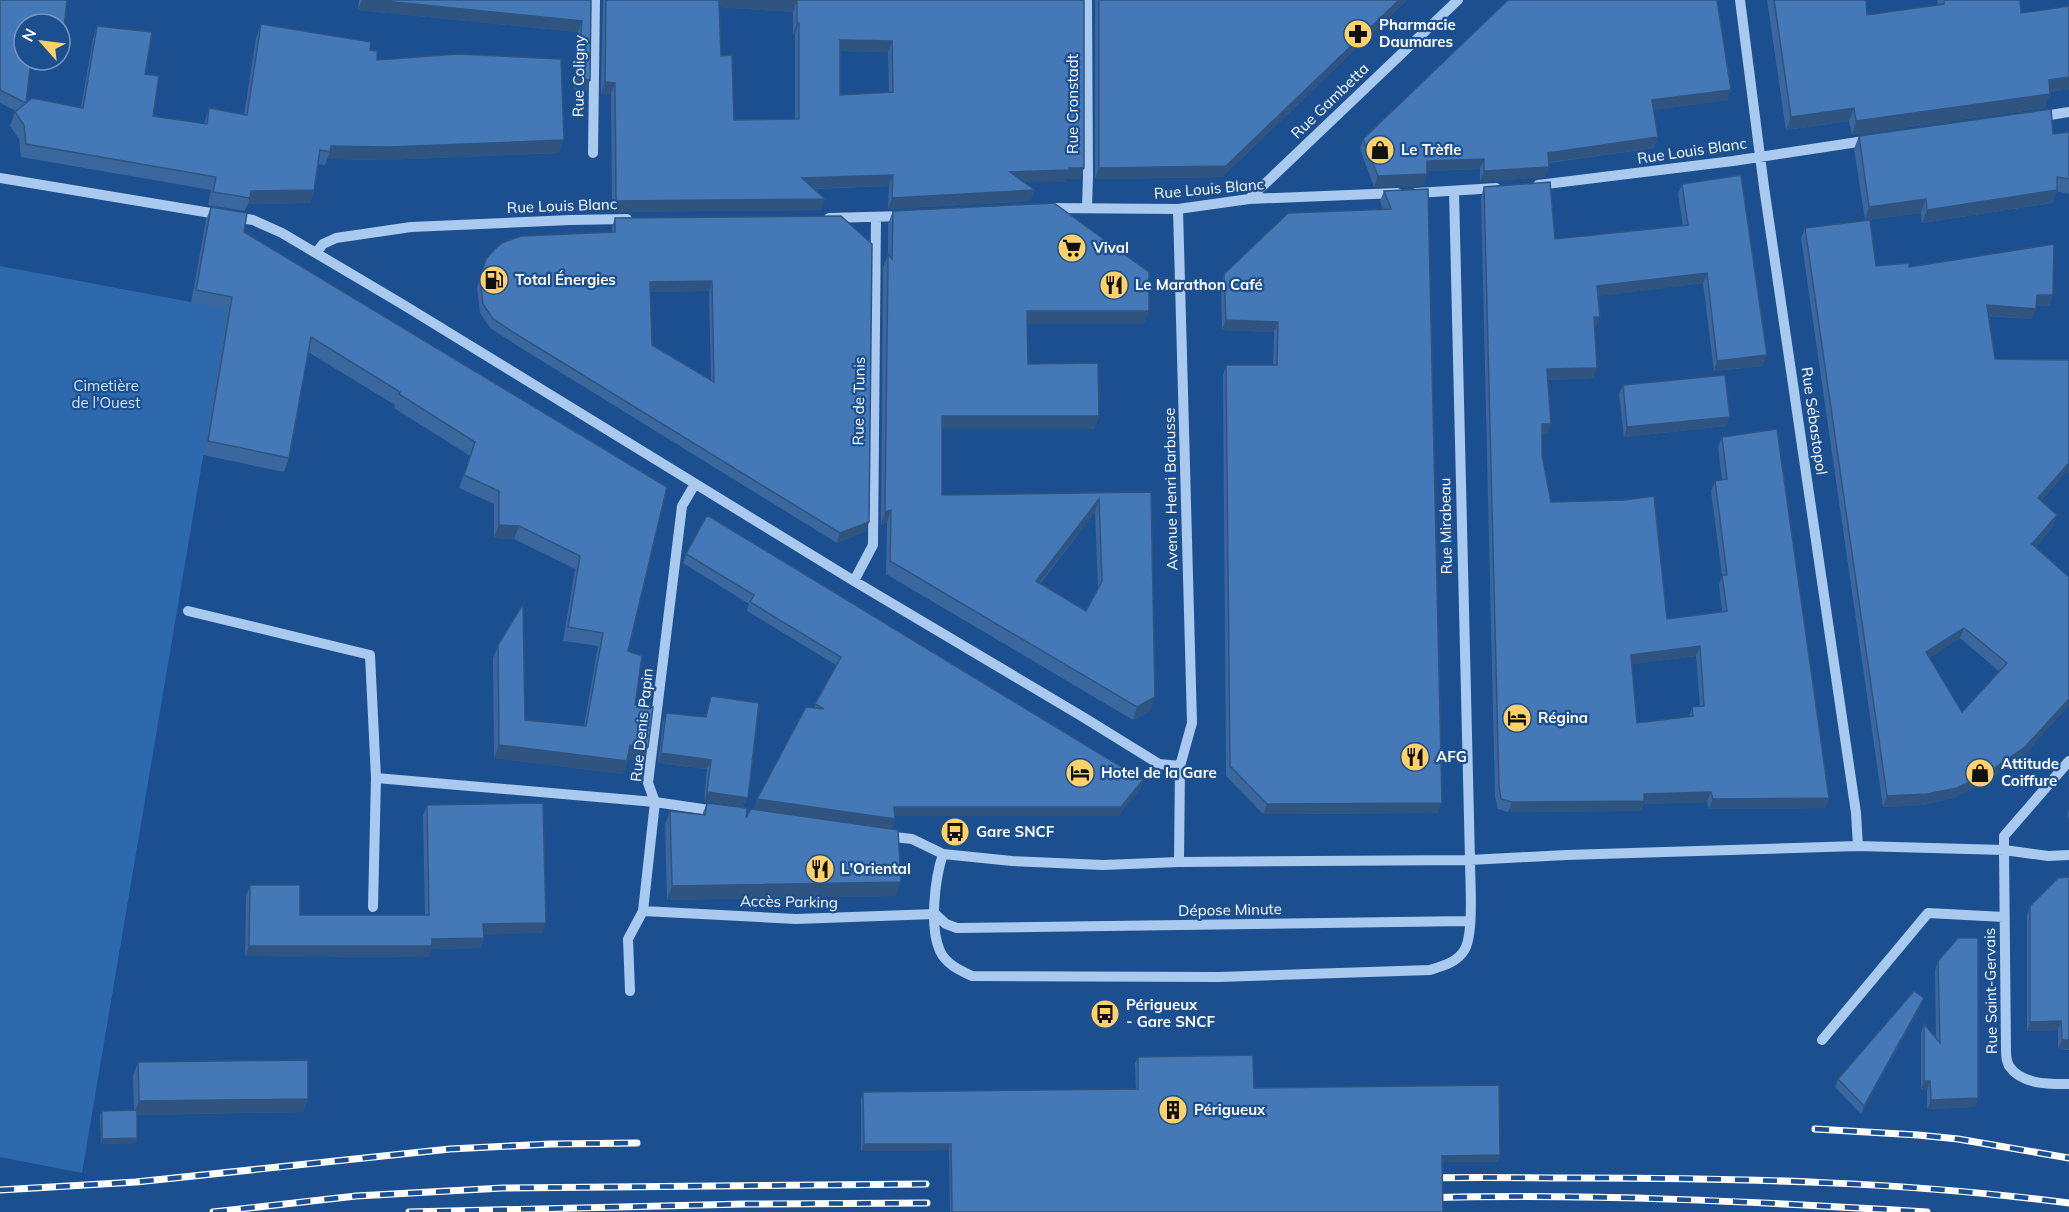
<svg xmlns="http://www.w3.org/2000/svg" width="2069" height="1212" viewBox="0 0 2069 1212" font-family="Mulish,sans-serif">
<rect width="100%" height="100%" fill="#1b4f8f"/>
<path fill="#2e69ad" d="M0 266 228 309 82 1173 0 1157Z"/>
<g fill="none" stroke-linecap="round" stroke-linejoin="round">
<path stroke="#a9c9ee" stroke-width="10" d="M1740 0 1764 187 1856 813 1858 846
M2038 117 2069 112
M593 153 595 0
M0 178 253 220 282 233 402 304 854 581 1083 717 1159 764 1180 766 1179 862
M1538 185 1733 161 1871 140
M1416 193 1496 188
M1249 199 1458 0
M1048 208 1178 209 1249 199 1397 193
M1087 208 1088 176 1087 0
M1178 209 1192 723 1180 766
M829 218 903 216
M316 253 323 244 336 238 411 227 570 220 627 219
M695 484 682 506 648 783 655 802 716 811
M854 581 873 545 876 217
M188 611 370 655 376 778 373 907
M2069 761 2004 836V850L2006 1051C2006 1055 2007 1062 2009 1066 2022 1085 2049 1084 2069 1084
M376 778 655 802 643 911 628 939 630 991
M886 836 912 839 943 854 1012 861 1103 865 1179 862 1470 860 1566 855 1858 846 2004 850 2048 856 2069 855
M943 854C935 878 929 927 940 951 946 964 959 970 972 976L1219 977 1430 970C1443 966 1458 962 1465 949 1474 932 1470 881 1470 860L1454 191
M643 911 796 919 935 914
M935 914 946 924 957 928 1469 921
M1822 1040 1928 913 2004 917"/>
<g stroke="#fff" stroke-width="7">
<path id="rail" d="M1815 1129 1918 1135 1958 1139 2069 1158
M1427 1178C1477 1177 1528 1178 1578 1178 1742 1178 1906 1182 2069 1203
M0 1190 136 1182 450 1149 551 1144 637 1143
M1425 1198C1592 1193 1760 1202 1927 1212
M213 1212 356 1196 503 1188 926 1184
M409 1212 744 1204 927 1203"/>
</g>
<use href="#rail" stroke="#1b4f8f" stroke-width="4.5" stroke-dasharray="14" stroke-linecap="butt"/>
</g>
<path fill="#3a679d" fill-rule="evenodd" d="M0 0 24 24 27 102 81 107 93 39 97 26 145 74 153 116 204 124 209 108 244 115 256 38 261 24 370 50 377 60 559 153 384 160 327 159 325 165 318 164 314 190 310 203 248 204 245 211 208 205 211 190 21 157 19 139 10 126 15 112 16 111 0 103Z
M359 0H591L590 80 586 91 574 90 578 32 358 10Z
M603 0H1084V168L1080 179H1066L1065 182H1024L1035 190 1030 201 888 209 889 186 814 189 821 210 612 212 611 94 601 93ZM719 7 793 12V34H795V119L734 120 721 56ZM840 51 888 52 889 93 840 95Z
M1095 0H1407L1222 177 1095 179Z
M1767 0H1866L1867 15 1938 5 1937 0H2020L2021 13 2069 6V89L2050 92 2045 108 1852 135 1849 121 1786 130Z
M1727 100 1653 110 1658 137 1654 148 1549 163 1545 177 1480 182V169L1427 171 1424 185 1374 187 1360 149 1363 139Z
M2069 132V194L2056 191 2052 203 1922 223 1921 213 1865 220 1854 149 1859 136 2053 134Z
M1682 184 1763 366 1714 371 1703 283 1598 296 1600 317 1596 327H1595L1593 378 1548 380V434H1542V455L1551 502 1667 619 1722 612 1719 585 1722 576 1711 491 1715 481 1722 480 1718 447 1722 437 1829 798 1825 808 1709 809 1707 802 1643 804 1641 811 1508 812 1498 809 1495 797 1481 197 1484 187 1555 239 1683 226 1678 194ZM1696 656 1700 706 1692 707 1689 717 1637 723 1632 664Z
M1428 189 1438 813 1263 814 1226 776 1223 375 1226 365H1273L1274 332 1222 330 1221 285 1224 274 1383 209 1380 201 1384 191Z
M211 207 244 232 667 487 628 651 635 705 648 747 643 761 628 759 623 774 494 758 493 658 498 645 525 720 584 726 598 646 563 641 575 569 514 539 494 538V504L459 488 470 456 394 408 395 405 308 352 289 458 284 472 203 455 227 310 191 303 206 220Z
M893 211 1144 324H1028V364L1099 416 1094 429H942V495L1151 492V710L1133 720 886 574 887 522 881 525 883 267 888 255V224ZM1095 512 1098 590 1086 611 1040 584Z
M841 216 866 531 837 543 513 343 490 328 480 313 477 288 486 259 612 232V227L615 218ZM709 291 711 380 652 345 650 292Z
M1805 228 1876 266 1909 267 2053 295 2049 306 2036 305 2032 319 1989 316 1995 359 2065 473 2041 501 2054 526 2035 547 2069 577V705L2022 757 1983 783 1953 798 1923 805 1883 807 1801 238ZM1960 638 1999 671 1962 712 1929 658Z
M1623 385 1730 417 1726 426 1624 437 1619 394Z
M686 554 1143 780 1140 789 1118 816H895V819L892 828 754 809 757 799 814 708 836 665 747 611 749 604 683 563Z
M711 696 744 807 704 801 707 769 658 763 663 722 666 713 705 717Z
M707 803 746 818 896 896 667 900 665 825 670 811 702 815Z
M427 805 546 923 542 933 484 934V938L480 948 431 949 428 957 245 956 246 896 250 885 300 915H425L423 816Z
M2069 809V820L2067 815Z
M2069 877V1051V1050L2058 1049V1030L2027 1031V915L2030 906Z
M1938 961 1978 1098 1975 1107 1927 1109V1090H1921V1033L1924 1024 1936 1039 1935 970Z
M1921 1006 1861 1114 1835 1087 1838 1079Z
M1138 1057 1254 1088 1498 1162H1442L1443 1212H950L949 1150 861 1151V1099L863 1092 1136 1089 1135 1063Z
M138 1062 308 1099 303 1112 137 1115V1138L136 1143 101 1144 100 1115 102 1111 134 1110 133 1076Z"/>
<path fill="#305480" d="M362 0H375L582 21 578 32 358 10Z
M718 0H787L797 1 793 12 715 7Z
M1399 0H1407L1222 177 1095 179 1099 168Z
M797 23H799L795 34H793Z
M840 40 892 41 888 52 835 51Z
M2069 77V89L2044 93 2049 80Z
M578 78 590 80 586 91 574 90Z
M605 82 615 83 611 94 601 93Z
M1731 90 1727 100 1648 111 1652 100Z
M2050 94 2045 108 1852 135 1856 121Z
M1854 108 1849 121 1786 130 1791 117Z
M1658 137 1654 148 1544 163 1548 153Z
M564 140 559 153 384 160 327 159 330 152 331 146Z
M1484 159 1480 169 1423 171 1427 161Z
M1549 167 1545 177 1480 182 1484 171Z
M1069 168H1084L1080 179H1066L1065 182 1006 183 1010 172Z
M1427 174 1424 185 1374 187 1378 176Z
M893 175 889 186 798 189 802 178Z
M314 190 310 203 248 204 251 191Z
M1035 190 1030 201 888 209 892 198Z
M2057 190 2052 203 1922 223 1927 210Z
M825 199 821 210 612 212 616 201Z
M1926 199 1921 213 1865 220 1869 207Z
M1707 273 1703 283 1593 297 1597 286Z
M712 281 709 291 647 292 650 282Z
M2037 295H2053L2049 306 2033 305Z
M1987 305 2036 309 2032 319 1984 315Z
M1027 311H1149L1144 324H1023Z
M1594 317H1600L1596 327H1591Z
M1226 320 1278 322 1274 332 1222 330Z
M1767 355 1763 366 1714 371 1717 361Z
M1597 368 1593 378 1543 380 1547 369Z
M942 416H1099L1094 429H938Z
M1730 417 1726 426 1624 437 1627 427Z
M1542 424H1551L1548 434H1539Z
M2069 463V473H2065L2034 509 2038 498Z
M1099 499 1095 512 1031 594 1036 581Z
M891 510 887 522 881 525 885 512Z
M2057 515 2054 526 2029 555 2032 544Z
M869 522 866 531 837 543 840 533Z
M499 525 519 526 514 539 494 538Z
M1964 628 1960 638 1922 663 1926 652Z
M1700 646 1696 656 1627 665 1631 655Z
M1155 697 1151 710 1133 720 1137 707Z
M2069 699V705L2022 757 1983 783 1953 798 1923 805 1883 807 1887 796Z
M499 745 627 761 623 774 494 758Z
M630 745 648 747 643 761 625 758Z
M661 753 711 760 707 769 658 763Z
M1143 780 1140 789 1118 816H891L894 807Z
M707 792 748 798 744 807 704 801Z
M1711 792 1707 802 1643 804 1641 811 1508 812 1512 802 1644 794Z
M1829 798 1825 808 1709 809 1713 799Z
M757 799 895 819 892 828 754 809Z
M1442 803 1438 813 1263 814 1267 804Z
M901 882 896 896 667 900 672 886Z
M546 923 542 933 480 935 483 924Z
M484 938 480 948 431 949 428 957 245 956 249 946 432 939Z
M1924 998 1921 1006 1861 1114 1864 1106Z
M2061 1021 2058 1030 2027 1031 2030 1022Z
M2062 1040H2069V1049H2058Z
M1924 1081H1930L1927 1090H1921Z
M1978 1098 1975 1107 1927 1109 1931 1100Z
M308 1099 303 1112 134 1115 139 1101Z
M137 1138 136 1143 101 1144 102 1139Z
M864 1144H951L949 1150 861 1151Z
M1500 1155 1498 1162H1440L1442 1156Z"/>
<path fill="#4478b7" stroke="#305480" stroke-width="1.5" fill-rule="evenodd" d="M0 0H67L63 35H60V24H24V60H31L26 103 0 90Z
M375 0H591L590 80 578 78 582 21Z
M606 0H719L721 56 732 55 734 120 799 119V23H797V1L787 0H1084V168H1069V170L1010 172 1035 190 892 198 893 175 802 178 825 199 616 201 615 83 605 82ZM840 40 892 41 893 92 840 95Z
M1099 0H1399L1226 166 1099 168Z
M1508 0H1717L1731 90 1652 100 1658 137 1548 153 1549 167 1484 171V159L1427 161V174L1378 176 1363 139Z
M1774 0H1866L1867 15 1944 4V0H2020L2021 13 2069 6V77L2049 80 2050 94 1856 121 1854 108 1791 117Z
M261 24 371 42 370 50 377 51V60L458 54 561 59 564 140 389 147 331 146 330 152 320 150 314 190 251 191 250 198 213 192 216 177 26 144 24 125 15 112 32 98 83 108 97 26 152 32 145 74 159 76 153 116 207 124 209 108 247 115Z
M2051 109 2053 134 2069 132V179L2057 177V190L1927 210 1926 199 1869 207 1859 136Z
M1741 175 1767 355 1717 361 1707 273 1597 286 1600 317H1594L1597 368 1547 369 1551 424H1542V455L1551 502 1624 500 1654 496 1667 619 1727 611 1722 575H1727L1715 481 1727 479 1722 437 1777 429 1829 798 1713 799 1711 792 1644 794V801L1525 802H1512L1501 799 1499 787 1484 187 1550 182 1555 239 1688 225 1682 184ZM1700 646 1704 706 1692 707 1693 716 1637 723 1631 655Z
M1428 189 1442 803 1267 804 1230 766 1226 365H1277L1278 322 1226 320 1224 274 1288 213 1391 209 1384 191Z
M1054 203 1149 272V311H1027L1028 364 1098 363 1099 416H942V495L1151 492 1155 697 1137 707 890 561 891 510 885 512 888 254 892 259 893 211ZM1099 499 1102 581 1086 611 1036 581Z
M211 207 247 213 244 232 667 487 628 651 642 656 635 705 653 707 648 747 630 745 627 761 499 745 498 645 523 604 525 720 586 726 603 633 568 627 580 556 519 526 499 525V491L464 475 475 442 399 394 400 392 311 337 289 458 208 441 232 297 196 290Z
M841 216 872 244 869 522 840 533 516 334 493 319 483 304 480 279 486 259 495 249 502 243 521 236 615 232V218ZM712 281 714 382 652 345 650 282Z
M1870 220 1876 266 1909 263V267L2054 244 2053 295H2037L2036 309 1987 305 1995 359 2069 360V463L2038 498 2057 515 2032 544 2069 577V699L2025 747 1987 773 1957 788 1927 794 1887 796 1805 228ZM1964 628 2007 663 1962 712 1926 652Z
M1725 375 1730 417 1627 427 1623 385Z
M707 515 1143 780 1121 807H894L895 819 757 799 806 707 824 709 815 704 841 657 750 602 754 595 686 554Z
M711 696 759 703 748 798 707 792 711 760 661 753 666 713 706 717Z
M543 803 546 923 483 924 484 938 432 939V946H249L250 885H300V915H429L427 805Z
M707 803 747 808 746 818 751 809 898 830 901 882 672 886 670 811 705 815Z
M2069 877V1040H2062L2061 1021 2030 1022V906L2058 878Z
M1958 938H1978V1098L1931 1100 1930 1081H1924V1024L1940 1043 1938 961Z
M1914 991 1924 998 1864 1106 1838 1079Z
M1253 1055 1254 1088 1499 1085 1500 1155 1442 1156 1443 1212H952L951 1144H864L863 1092 1138 1089V1057Z
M308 1060V1099L139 1101 138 1062Z
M137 1110V1138L102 1139V1111Z"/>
<defs>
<g id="pharmacy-disc" transform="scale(1.5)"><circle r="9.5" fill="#ffd166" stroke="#1b4f8f"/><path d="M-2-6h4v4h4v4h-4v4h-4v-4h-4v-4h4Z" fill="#111"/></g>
<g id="shop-disc" transform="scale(1.5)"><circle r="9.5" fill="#ffd166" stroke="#1b4f8f"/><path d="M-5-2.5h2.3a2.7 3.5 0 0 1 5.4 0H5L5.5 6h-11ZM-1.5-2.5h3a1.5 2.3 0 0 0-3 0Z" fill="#111"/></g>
<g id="supermarket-disc" transform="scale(1.5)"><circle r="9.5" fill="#ffd166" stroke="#1b4f8f"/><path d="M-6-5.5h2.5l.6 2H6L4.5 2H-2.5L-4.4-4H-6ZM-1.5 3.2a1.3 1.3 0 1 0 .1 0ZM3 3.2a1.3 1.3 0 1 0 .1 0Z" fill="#111"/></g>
<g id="fuel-disc" transform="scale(1.5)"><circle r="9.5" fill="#ffd166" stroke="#1b4f8f"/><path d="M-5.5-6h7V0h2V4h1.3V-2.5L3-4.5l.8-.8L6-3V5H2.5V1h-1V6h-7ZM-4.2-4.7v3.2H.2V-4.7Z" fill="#111"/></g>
<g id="restaurant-disc" transform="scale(1.5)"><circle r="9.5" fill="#ffd166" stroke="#1b4f8f"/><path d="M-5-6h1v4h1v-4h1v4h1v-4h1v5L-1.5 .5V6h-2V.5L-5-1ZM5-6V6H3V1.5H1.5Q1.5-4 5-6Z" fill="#111"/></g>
<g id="hotel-disc" transform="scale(1.5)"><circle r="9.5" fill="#ffd166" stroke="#1b4f8f"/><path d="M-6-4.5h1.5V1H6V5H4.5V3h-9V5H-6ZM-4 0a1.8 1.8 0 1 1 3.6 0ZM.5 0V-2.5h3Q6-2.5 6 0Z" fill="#111"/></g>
<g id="bus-disc" transform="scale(1.5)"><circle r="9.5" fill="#ffd166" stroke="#1b4f8f"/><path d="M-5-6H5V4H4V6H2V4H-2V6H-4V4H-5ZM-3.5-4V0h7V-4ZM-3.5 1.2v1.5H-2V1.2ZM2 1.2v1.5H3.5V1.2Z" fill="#111"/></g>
<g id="building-disc" transform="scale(1.5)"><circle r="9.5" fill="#ffd166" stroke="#1b4f8f"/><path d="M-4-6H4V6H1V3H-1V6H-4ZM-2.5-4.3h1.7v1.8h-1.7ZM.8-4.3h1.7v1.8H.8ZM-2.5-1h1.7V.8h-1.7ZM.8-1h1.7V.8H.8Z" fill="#111"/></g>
</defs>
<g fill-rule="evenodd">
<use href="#pharmacy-disc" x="1358" y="34"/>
<use href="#shop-disc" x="1380" y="150"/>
<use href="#supermarket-disc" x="1072" y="248"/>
<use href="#fuel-disc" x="494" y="280"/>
<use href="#restaurant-disc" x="1114" y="285"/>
<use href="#hotel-disc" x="1517" y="718"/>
<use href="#restaurant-disc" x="1415" y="757"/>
<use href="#hotel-disc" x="1080" y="773"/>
<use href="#shop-disc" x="1980" y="773"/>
<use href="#bus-disc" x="955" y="832"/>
<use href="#restaurant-disc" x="820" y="869"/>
<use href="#bus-disc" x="1105" y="1014"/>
<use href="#building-disc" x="1173" y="1110"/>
</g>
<g text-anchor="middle" stroke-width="4.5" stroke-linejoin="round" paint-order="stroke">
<g font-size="15" font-weight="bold" fill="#fff" stroke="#1b4f8f" text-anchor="start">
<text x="1379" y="30">Pharmacie<tspan x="1379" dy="17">Daumares</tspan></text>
<text x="1401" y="155">Le Trèfle</text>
<text x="1093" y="253">Vival</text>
<text x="515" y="285">Total Énergies</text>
<text x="1135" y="290">Le Marathon Café</text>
<text x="1538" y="723">Régina</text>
<text x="1436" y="762">AFG</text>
<text x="2001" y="769">Attitude<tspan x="2001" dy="17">Coiffure</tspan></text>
<text x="1101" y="778">Hotel de la Gare</text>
<text x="976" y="837">Gare SNCF</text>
<text x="841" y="874">L'Oriental</text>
<text x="1126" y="1010">Périgueux<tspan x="1126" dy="17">- Gare SNCF</tspan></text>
<text x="1194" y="1115">Périgueux</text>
</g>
<g font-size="15" fill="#fff" stroke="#1b4f8f">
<text transform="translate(579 76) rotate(-89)" y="5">Rue Coligny</text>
<text transform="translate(1330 101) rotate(-44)" y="5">Rue Gambetta</text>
<text transform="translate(1073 104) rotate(-90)" y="5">Rue Cronstadt</text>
<text transform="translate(1692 151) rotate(-8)" y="5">Rue Louis Blanc</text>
<text transform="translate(1209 189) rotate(-5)" y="5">Rue Louis Blanc</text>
<text transform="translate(562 206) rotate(-2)" y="5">Rue Louis Blanc</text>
<text transform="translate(859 401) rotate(-89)" y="5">Rue de Tunis</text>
<text transform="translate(1814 421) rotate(82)" y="5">Rue Sébastopol</text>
<text transform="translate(1171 489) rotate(-91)" y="5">Avenue Henri Barbusse</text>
<text transform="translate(1446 526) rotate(-91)" y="5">Rue Mirabeau</text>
<text transform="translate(642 725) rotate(-84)" y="5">Rue Denis Papin</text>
<text transform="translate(789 902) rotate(1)" y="5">Accès Parking</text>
<text transform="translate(1230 910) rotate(-1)" y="5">Dépose Minute</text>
<text transform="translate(1991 991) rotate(-91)" y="5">Rue Saint-Gervais</text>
</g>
<g font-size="15" fill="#cfe3fa" stroke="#1b4f8f">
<text x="106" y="391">Cimetière<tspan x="106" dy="17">de l'Ouest</tspan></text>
</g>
</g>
<g transform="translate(42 42) rotate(298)"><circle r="28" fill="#1b4f8f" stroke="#7695bc" stroke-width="1.5"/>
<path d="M0-4.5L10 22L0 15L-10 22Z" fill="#ffd166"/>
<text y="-9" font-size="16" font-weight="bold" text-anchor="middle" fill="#ffffff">N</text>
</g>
</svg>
